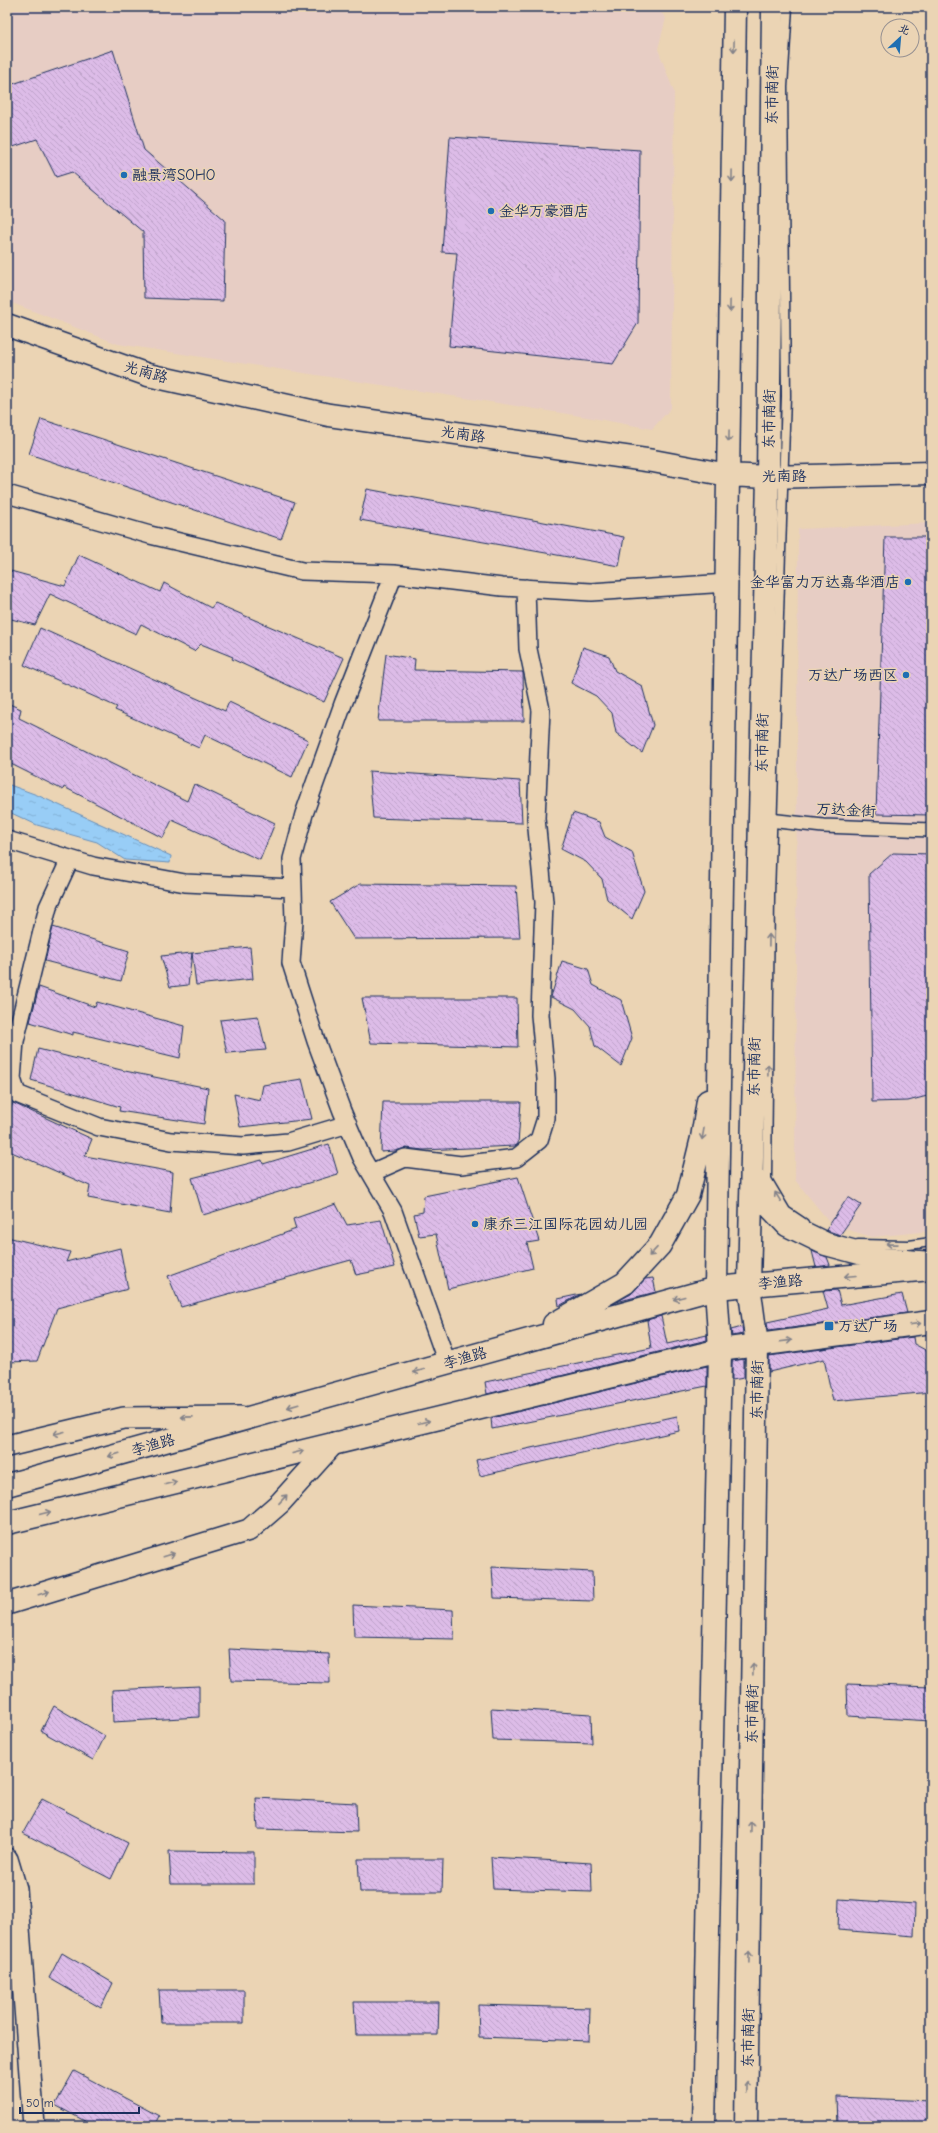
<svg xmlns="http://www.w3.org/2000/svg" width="938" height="2133" viewBox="0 0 938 2133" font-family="'Comic Neue','LXGW WenKai TC',sans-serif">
<defs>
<pattern id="water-ripples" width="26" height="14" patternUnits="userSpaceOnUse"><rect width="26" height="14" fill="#98cdf6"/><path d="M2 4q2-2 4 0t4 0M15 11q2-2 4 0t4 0" fill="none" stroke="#82b0d5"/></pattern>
<pattern id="building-back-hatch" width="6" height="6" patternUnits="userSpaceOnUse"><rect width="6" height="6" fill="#ddbce8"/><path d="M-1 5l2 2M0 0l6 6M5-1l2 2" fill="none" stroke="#bda2c9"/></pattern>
</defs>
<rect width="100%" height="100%" fill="#ebd4b4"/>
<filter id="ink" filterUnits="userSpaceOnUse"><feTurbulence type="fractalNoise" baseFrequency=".025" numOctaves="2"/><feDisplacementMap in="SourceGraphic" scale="8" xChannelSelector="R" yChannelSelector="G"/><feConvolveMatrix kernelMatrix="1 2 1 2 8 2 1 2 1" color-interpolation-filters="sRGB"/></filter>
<g filter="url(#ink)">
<path fill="#e7cdc4" d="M54 7H656L666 18 658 49 674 92 671 408 652 429 587 417 118 344 7 301V9Z
M931 523V1231L872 1237 832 1225 795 1180 798 529Z"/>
<path fill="url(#water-ripples)" stroke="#668eb9" d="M7 784 37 795 171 856 170 863 125 860 97 842 37 825 7 811Z"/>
<path fill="url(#building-back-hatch)" stroke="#1b2f5e" d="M113 50 144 150 225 220 223 301 144 298 143 232 72 172 56 177 37 139 7 149V86Z
M450 137 640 150 638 323 613 364 449 346 457 253 442 252Z
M41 419 295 502 281 539 29 454Z
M367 489 624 537 619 566 360 520Z
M885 537H931V815L876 814Z
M79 555 160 592 164 583 211 608 215 603 344 658 324 702 232 659 233 657 201 644 194 651 141 624 136 634 50 594 35 625 7 618V570L65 586Z
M40 628 225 711 229 702 308 740 292 777 205 735 199 748 115 710 117 707 24 665Z
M583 647 609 656 615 671 642 686 653 725 642 753 616 733 612 713 596 696 571 683Z
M386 654 415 659 414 670 523 672 524 721H378Z
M7 703 21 709 19 718 187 801 194 784 275 823 260 860 172 820 163 838 64 787 63 790 7 762Z
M369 771 520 781 522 823 373 818Z
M573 813 599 822 605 837 632 852 644 891 632 919 607 899 602 879 586 862 561 849Z
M893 853 931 854V1095L908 1101 872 1102 869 874Z
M360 884 516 886 520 938 354 939 330 902Z
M53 927 129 951 121 981 45 961Z
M250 947 253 979 196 985 192 953Z
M192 953 188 985 170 987 161 956Z
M562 961 588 969 593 985 621 1000 632 1038 621 1066 595 1046 590 1026 575 1009 551 997Z
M39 987 95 1007 97 1002 184 1026 180 1058 73 1032V1035L30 1022Z
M362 998H517L518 1047 371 1043Z
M258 1016 266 1050 227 1053 220 1020Z
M38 1049 125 1071 208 1088 204 1124 119 1111 120 1107 31 1080Z
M302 1079 312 1119 240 1127 234 1094 260 1100 263 1085Z
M383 1102H521L518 1144 515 1146 423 1150 406 1148 395 1151 381 1152Z
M13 1103 92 1139 85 1156 173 1172 170 1213 88 1198 90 1186 7 1150V1115Z
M329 1144 338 1174 203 1215 192 1178 262 1160 263 1164Z
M518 1177 539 1241 527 1243 533 1268 448 1289 436 1234 419 1236 414 1214 423 1212 424 1196Z
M848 1197 861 1205 840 1235 826 1230Z
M336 1204 347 1225 381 1220 395 1267 356 1275 351 1260 181 1307 168 1276 296 1229 293 1219Z
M7 1237 70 1252 66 1262 120 1248 128 1289 57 1308 37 1361 7 1362Z
M812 1251 827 1257 830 1265 816 1267Z
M653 1278 656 1292 616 1302 631 1294 645 1279Z
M837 1290 841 1305 902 1294 907 1313 768 1331 767 1322 828 1309 823 1291Z
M581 1294 559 1306 558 1299Z
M661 1316 667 1344 707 1335V1340L487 1394 485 1382 651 1348 647 1320Z
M742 1327 743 1334 732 1336 731 1330Z
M913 1337 914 1344 931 1353V1392L833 1401 824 1359 769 1372V1356Z
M744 1359V1378L732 1380V1361Z
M707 1366V1386L492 1429 491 1418Z
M677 1416 679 1431 480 1476 476 1460Z
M492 1567 592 1572 593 1601 494 1598Z
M353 1605 453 1610 454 1639 354 1637Z
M229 1649 329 1654 330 1683 231 1681Z
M847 1684 931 1687V1721L848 1716Z
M199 1686V1717L113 1722 112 1690Z
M54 1706 105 1736 93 1760 41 1731Z
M491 1708 591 1714 592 1743 493 1740Z
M256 1798 356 1803 357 1832 258 1829Z
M42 1799 128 1843 111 1879 23 1833Z
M169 1851 254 1852V1884H171Z
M491 1857 591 1863 592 1892 493 1889Z
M358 1859H443L442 1892H360Z
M839 1899 915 1904 914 1936 838 1930Z
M62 1953 113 1983 101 2008 49 1978Z
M159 1990H244V2023H161Z
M354 2002H439L438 2035H356Z
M478 2005 590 2008 589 2041 479 2037Z
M74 2071 159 2116 154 2126H94L55 2105Z
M837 2097 931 2101V2126H838Z"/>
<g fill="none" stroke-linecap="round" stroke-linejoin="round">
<g stroke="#1b2f5e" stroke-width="11">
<path id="service" d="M788 7 783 87 786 396 770 895 767 1179 786 1211 804 1223
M858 1244 909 1245 931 1242"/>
</g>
<g stroke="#1b2f5e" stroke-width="16">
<path id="pedestrian" d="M760 819 823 826 931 830"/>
</g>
<g stroke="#1b2f5e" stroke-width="20">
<path id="minor" d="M7 494 150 535 302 571 394 574 502 587 591 592 727 583
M394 574 343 704 304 814 292 859 294 920 291 963 316 1041 342 1111 362 1158 393 1211 447 1363
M7 840 93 866 185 883 293 888
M70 859 48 907 15 1041 12 1079 17 1094 99 1127 171 1141 243 1146 288 1142 348 1124
M371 1173 405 1158 461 1165 516 1158 539 1140 546 1118V1079L540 1015 544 902 536 818 541 710 528 649 526 588"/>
</g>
<g stroke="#1b2f5e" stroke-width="24">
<path id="tertiary" d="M7 1446 124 1418 240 1417
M7 1604 249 1530 280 1503 334 1443
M7 1859 16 1889 34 2126"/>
</g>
<g stroke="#1b2f5e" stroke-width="25">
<path id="secondary" d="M7 325 148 375 329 415 653 461 728 475 768 477 931 473
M752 1174 770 1207 787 1225 826 1244 882 1259 931 1263
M554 1324 625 1283 660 1245 688 1195 702 1138 708 1101
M7 1485 716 1288
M7 1523 720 1350
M704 2126 720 1350 716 1288 735 7
M746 2126 757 1345 749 1285 768 477 773 7"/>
</g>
<g stroke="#1b2f5e" stroke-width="25">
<path id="primary" d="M716 1288 931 1269
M720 1350 931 1322"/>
</g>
<use href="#service" stroke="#ebd4b4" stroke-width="8"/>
<use href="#pedestrian" stroke="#ebd4b4" stroke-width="13"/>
<use href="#minor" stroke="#ebd4b4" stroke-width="17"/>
<use href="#tertiary" stroke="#ebd4b4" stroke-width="21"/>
<use href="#secondary" stroke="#ebd4b4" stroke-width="22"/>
<use href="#primary" stroke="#ebd4b4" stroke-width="22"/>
</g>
<defs><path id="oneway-shaft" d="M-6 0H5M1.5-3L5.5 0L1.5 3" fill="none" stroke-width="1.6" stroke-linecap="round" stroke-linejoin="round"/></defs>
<g stroke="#838289">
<use href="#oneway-shaft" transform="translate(734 46) rotate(91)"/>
<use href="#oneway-shaft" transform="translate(732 176) rotate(91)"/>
<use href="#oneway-shaft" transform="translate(730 306) rotate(91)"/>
<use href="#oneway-shaft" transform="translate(729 436) rotate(91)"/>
<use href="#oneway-shaft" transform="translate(769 940) rotate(-89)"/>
<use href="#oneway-shaft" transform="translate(768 1070) rotate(-89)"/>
<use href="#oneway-shaft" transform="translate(703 1134) rotate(100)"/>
<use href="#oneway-shaft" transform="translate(778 1197) rotate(-122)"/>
<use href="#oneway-shaft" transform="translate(892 1244) rotate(-179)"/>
<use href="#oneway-shaft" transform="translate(653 1252) rotate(133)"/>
<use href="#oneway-shaft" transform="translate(850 1276) rotate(175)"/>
<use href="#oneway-shaft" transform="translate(679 1298) rotate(165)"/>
<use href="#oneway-shaft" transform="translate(915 1324) rotate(-7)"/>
<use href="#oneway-shaft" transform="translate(786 1341) rotate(-7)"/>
<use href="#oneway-shaft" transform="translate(419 1371) rotate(164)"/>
<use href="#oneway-shaft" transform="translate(293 1406) rotate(164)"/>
<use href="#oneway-shaft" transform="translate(187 1417) rotate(179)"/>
<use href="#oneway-shaft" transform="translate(424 1422) rotate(-14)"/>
<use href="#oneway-shaft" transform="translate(59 1433) rotate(166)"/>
<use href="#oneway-shaft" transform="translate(298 1452) rotate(-14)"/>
<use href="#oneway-shaft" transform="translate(114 1455) rotate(164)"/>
<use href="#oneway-shaft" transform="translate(171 1483) rotate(-14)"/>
<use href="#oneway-shaft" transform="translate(283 1499) rotate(-47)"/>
<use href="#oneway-shaft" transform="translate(45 1513) rotate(-14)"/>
<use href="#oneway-shaft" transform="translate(169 1555) rotate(-17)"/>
<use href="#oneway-shaft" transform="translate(44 1593) rotate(-17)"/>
<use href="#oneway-shaft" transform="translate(753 1669) rotate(-89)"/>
<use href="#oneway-shaft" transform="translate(751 1827) rotate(-89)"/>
<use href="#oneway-shaft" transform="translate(749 1957) rotate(-89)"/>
<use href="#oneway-shaft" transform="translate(747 2087) rotate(-89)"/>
</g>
</g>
<g fill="#1f6fb2" stroke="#ebd4b4" stroke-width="1.5">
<circle cx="124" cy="175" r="4"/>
<circle cx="491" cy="211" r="4"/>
<circle cx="908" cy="582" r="4"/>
<circle cx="906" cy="675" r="4"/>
<circle cx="475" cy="1224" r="4"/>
<rect x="824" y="1321" width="10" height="10" rx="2"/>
</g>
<g text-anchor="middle" stroke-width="3" stroke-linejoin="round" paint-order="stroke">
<g font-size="15" fill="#1b2f5e" stroke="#ebd4b4">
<text transform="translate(772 95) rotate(-89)" y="5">东市南街</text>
<text transform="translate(146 372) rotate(16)" y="5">光南路</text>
<text transform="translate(769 419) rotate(-89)" y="5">东市南街</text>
<text transform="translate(463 434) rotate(8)" y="5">光南路</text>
<text x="784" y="481">光南路</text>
<text transform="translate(762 743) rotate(-89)" y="5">东市南街</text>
<text transform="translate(846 810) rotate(3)" y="5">万达金街</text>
<text transform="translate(754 1067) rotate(-89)" y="5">东市南街</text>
<text transform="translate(780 1282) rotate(-5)" y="5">李渔路</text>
<text transform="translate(465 1358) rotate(-16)" y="5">李渔路</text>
<text transform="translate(757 1390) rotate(-89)" y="5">东市南街</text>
<text transform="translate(153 1445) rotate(-16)" y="5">李渔路</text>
<text transform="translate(752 1714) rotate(-89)" y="5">东市南街</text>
<text transform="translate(748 2038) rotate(-89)" y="5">东市南街</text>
</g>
<g font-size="15" fill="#1b2f5e" stroke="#ebd4b4" text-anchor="start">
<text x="132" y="180">融景湾SOHO</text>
<text x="499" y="216">金华万豪酒店</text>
<text x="900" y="587" text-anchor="end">金华富力万达嘉华酒店</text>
<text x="898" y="680" text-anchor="end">万达广场西区</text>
<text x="483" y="1229">康乔三江国际花园幼儿园</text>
<text x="838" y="1331">万达广场</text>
</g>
</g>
<rect width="938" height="2133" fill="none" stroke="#ebd4b4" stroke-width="24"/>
<rect x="12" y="12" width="914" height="2109" fill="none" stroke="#1b2f5e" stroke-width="1.5" filter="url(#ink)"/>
<g transform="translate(900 38) rotate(26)"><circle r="19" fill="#ebd4b4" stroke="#989292"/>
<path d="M0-3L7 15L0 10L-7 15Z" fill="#1f6fb2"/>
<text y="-6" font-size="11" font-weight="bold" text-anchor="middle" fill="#1b2f5e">北</text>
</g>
<path d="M20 2107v6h119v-6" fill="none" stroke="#1b2f5e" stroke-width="2"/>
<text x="26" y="2107" font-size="12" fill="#1b2f5e" stroke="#ebd4b4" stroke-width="3" paint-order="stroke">50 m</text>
</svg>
